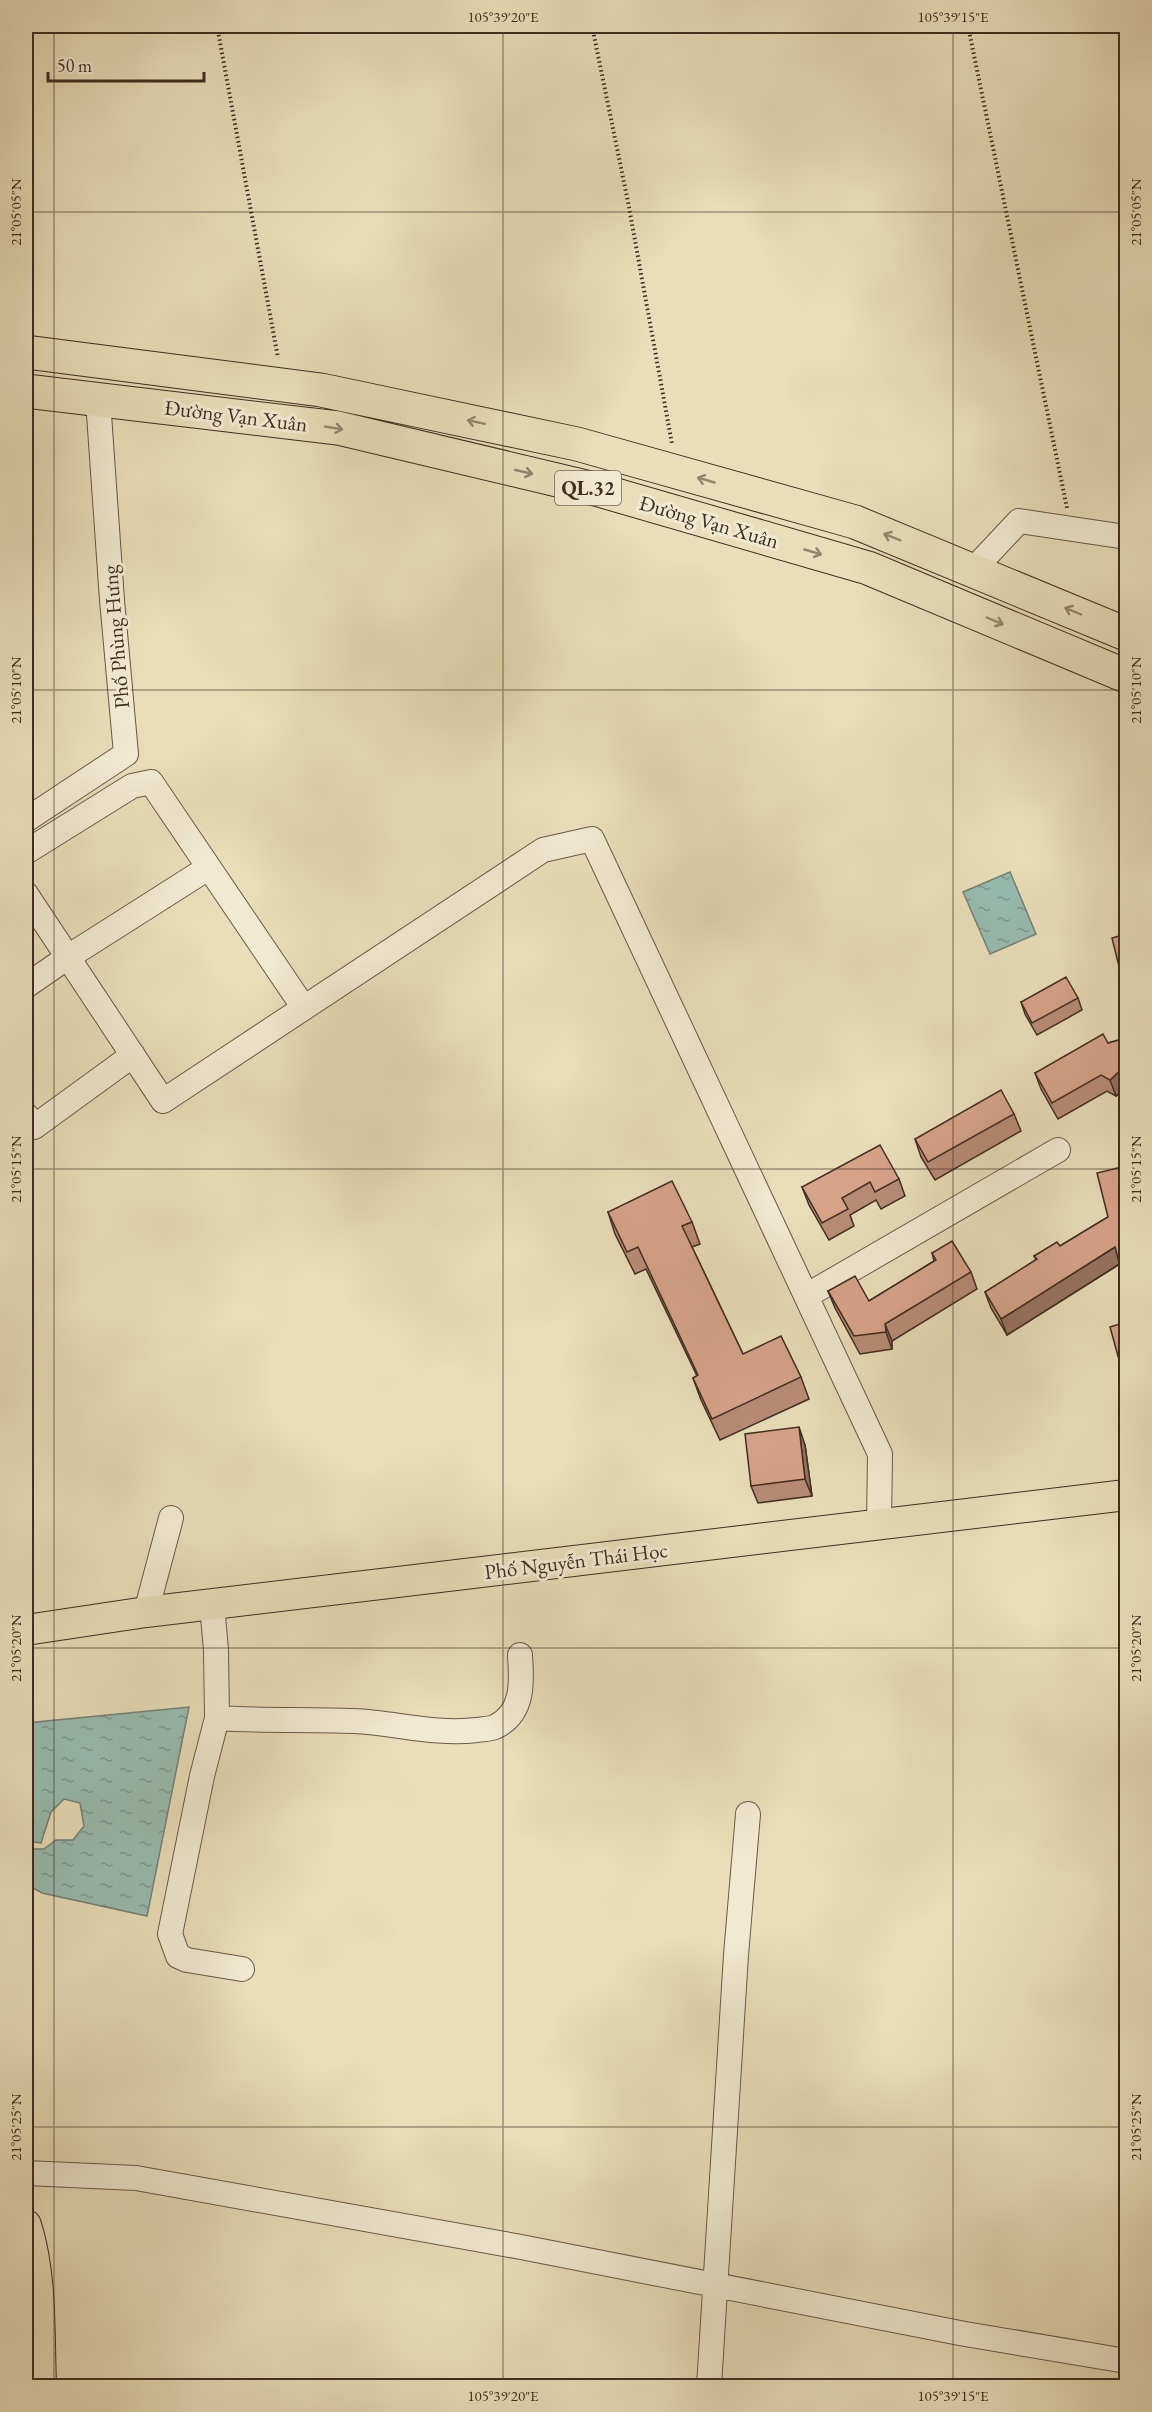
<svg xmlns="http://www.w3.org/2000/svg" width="1152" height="2412" viewBox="0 0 1152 2412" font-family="'EB Garamond',serif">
<defs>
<pattern id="water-ripples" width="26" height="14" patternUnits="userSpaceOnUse" patternTransform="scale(1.5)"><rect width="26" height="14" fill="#97bcb1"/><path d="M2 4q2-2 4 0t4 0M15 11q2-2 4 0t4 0" fill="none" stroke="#7d9990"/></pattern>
</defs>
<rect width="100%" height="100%" fill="#e9deb9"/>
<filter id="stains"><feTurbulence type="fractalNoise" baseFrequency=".00333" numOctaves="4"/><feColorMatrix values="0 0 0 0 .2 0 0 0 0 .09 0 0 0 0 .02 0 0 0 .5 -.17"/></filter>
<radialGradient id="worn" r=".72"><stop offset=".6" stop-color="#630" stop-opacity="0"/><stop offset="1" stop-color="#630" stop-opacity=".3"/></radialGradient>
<path fill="url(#water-ripples)" stroke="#748278" stroke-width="1.5" d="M1010 872 1036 934 990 954 963 892Z
M189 1707 147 1916 42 1893 26 1884V1861H28L32 1849H44L56 1840H73L84 1826 80 1803 64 1799 51 1812 41 1843 26 1841V1723Z"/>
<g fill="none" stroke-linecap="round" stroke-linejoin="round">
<g stroke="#6a5848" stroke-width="26">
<path id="minor" d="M974 569 1019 521 1126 537
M26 820 126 754 112 600 98 400
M26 852 132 786 151 782 304 1008
M26 894 163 1101 543 850 592 839 880 1454 879 1524
M26 986 68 957 208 868
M26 1115 34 1127 133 1055
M806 1296 1058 1150
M212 1605 216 1650 217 1718 202 1776 170 1934 178 1956 187 1960 242 1969
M146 1612 171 1518
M217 1718C263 1721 309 1719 354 1721 396 1723 435 1735 477 1730 483 1729 490 1729 495 1727 524 1713 522 1682 520 1655
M26 2173 136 2178 521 2247 965 2334 1126 2361
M709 2386 736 1955 748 1814"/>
</g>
<g stroke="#3f2c23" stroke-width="32">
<path id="major" d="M26 1630 146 1612 1126 1495
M26 2225C42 2275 39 2334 41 2386"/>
</g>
<g stroke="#3f2c23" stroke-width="35">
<path id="highway" d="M26 352 321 390 577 444 855 522 1126 634
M26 391 338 428 599 490 868 568 1126 676"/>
</g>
<path stroke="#3f2c23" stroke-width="4" stroke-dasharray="1.5 3" stroke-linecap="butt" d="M217 26 278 358
M592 26 628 202 672 444
M968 26 1067 508"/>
<use href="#minor" stroke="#f1ead2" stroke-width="24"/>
<use href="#major" stroke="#e9deb9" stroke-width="30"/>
<use href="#highway" stroke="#e9deb9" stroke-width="33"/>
</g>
<path fill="#b98c76" stroke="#3f2c23" stroke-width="1.5" d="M1078 998 1082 1010 1037 1035 1025 1014 1021 1002Z
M1126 1038V1087L1116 1096 1107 1091 1058 1119 1041 1089 1035 1073 1108 1043Z
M1014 1114 1021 1131 935 1180 921 1157 915 1139Z
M899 1179 905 1196 881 1209 876 1200 850 1215 854 1226 829 1240 809 1205 802 1187Z
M608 1212 692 1222 700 1244 692 1247 743 1354 801 1377 809 1399 720 1440 701 1400 693 1378 697 1376 646 1269 635 1274 615 1234Z
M1108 1217 1120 1264 1007 1335 991 1308 985 1292 1036 1260 1034 1256 1060 1246Z
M932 1253 971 1272 977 1289 892 1341V1349L860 1354 835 1308 828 1291 869 1301 934 1261Z
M1126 1322V1372H1124L1118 1356Z
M805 1445 812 1496 758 1503 751 1486Z"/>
<path fill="#967260" stroke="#3f2c23" stroke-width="1.5" d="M1126 1065V1087L1116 1096 1110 1080Z
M1115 1247 1121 1263 1007 1335 1001 1319Z
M885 1324 892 1341V1349L886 1332Z
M799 1427 805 1445 812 1496 805 1479Z"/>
<path fill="#d7a389" stroke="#3f2c23" stroke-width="1.5" d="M1126 934V995L1112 938Z
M1066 977 1078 998 1032 1023 1021 1002Z
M1103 1034 1108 1043 1126 1038V1065L1110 1080 1101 1075 1052 1103 1035 1073Z
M1001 1090 1014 1114 928 1162 915 1139Z
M880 1145 899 1179 875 1192 870 1182 842 1198 848 1209 822 1223 802 1187Z
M1126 1166V1288L1115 1247 1001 1319 985 1292 1037 1259 1034 1256 1057 1242 1060 1246 1108 1217 1097 1173Z
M672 1181 692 1222 682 1226 743 1354 781 1336 801 1377 712 1419 693 1378 698 1375 638 1247 627 1252 608 1212Z
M952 1241 971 1272 885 1324 886 1332 854 1336 828 1291 855 1276 869 1301 936 1260 932 1253Z
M1126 1322V1354L1118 1356 1110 1327Z
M799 1427 805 1479 751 1486 745 1434Z"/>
<defs><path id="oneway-shaft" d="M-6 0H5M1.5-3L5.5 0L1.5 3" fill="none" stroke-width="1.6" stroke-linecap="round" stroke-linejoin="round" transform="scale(1.5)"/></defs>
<g stroke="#94856e">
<use href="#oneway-shaft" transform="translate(476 422) rotate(-168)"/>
<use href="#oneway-shaft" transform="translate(334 428) rotate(9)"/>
<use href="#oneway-shaft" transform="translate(524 472) rotate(13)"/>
<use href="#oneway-shaft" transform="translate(706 480) rotate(-164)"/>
<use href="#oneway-shaft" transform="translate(892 537) rotate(-158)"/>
<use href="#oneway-shaft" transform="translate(813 552) rotate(16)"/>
<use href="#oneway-shaft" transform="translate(1073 611) rotate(-157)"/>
<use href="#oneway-shaft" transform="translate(995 621) rotate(23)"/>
</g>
<path fill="none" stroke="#3f2c23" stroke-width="1.5" stroke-opacity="0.45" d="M54 26V2386M503 26V2386M953 26V2386M26 212H1126M26 690H1126M26 1169H1126M26 1648H1126M26 2127H1126"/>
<g text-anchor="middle" stroke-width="6" stroke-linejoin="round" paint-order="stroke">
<rect fill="#f1ead2" stroke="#746558" stroke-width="1.5" x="555" y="471" width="66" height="34" rx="4.5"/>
<g font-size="20" font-weight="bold" fill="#3f2c23">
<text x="588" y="495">QL.32</text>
</g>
<g font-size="21" fill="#3f2c23" stroke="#f1ead2">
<text transform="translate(236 416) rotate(7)" y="7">Đường Vạn Xuân</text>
<text transform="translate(709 522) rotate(16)" y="7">Đường Vạn Xuân</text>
<text transform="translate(116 637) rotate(-95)" y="7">Phố Phùng Hưng</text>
<text transform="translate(576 1561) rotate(-7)" y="7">Phố Nguyễn Thái Học</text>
</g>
</g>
<rect width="1152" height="2412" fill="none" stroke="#e9deb9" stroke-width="66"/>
<path d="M48 72v9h156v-9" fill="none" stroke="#3f2c23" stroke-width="3"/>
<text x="57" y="72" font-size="18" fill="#3f2c23" stroke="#f1ead2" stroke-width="4.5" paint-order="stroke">50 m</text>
<rect x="33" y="33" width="1086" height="2346" fill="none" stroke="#3f2c23" stroke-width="2"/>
<g font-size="15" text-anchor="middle" fill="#3f2c23">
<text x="503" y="22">105°39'20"E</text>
<text x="953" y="22">105°39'15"E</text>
<text transform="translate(1136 212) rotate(-90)" y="5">21°05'05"N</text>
<text transform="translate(16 212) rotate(-90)" y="5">21°05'05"N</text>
<text transform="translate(1136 690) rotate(-90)" y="5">21°05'10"N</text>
<text transform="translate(16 690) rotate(-90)" y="5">21°05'10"N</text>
<text transform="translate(16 1169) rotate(-90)" y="5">21°05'15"N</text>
<text transform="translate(1136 1169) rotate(-90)" y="5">21°05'15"N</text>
<text transform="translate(1136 1648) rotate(-90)" y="5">21°05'20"N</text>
<text transform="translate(16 1648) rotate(-90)" y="5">21°05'20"N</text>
<text transform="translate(16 2127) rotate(-90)" y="5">21°05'25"N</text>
<text transform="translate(1136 2127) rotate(-90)" y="5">21°05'25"N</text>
<text x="503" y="2401">105°39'20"E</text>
<text x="953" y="2401">105°39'15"E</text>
</g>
<rect width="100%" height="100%" filter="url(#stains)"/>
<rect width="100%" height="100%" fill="url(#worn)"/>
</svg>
